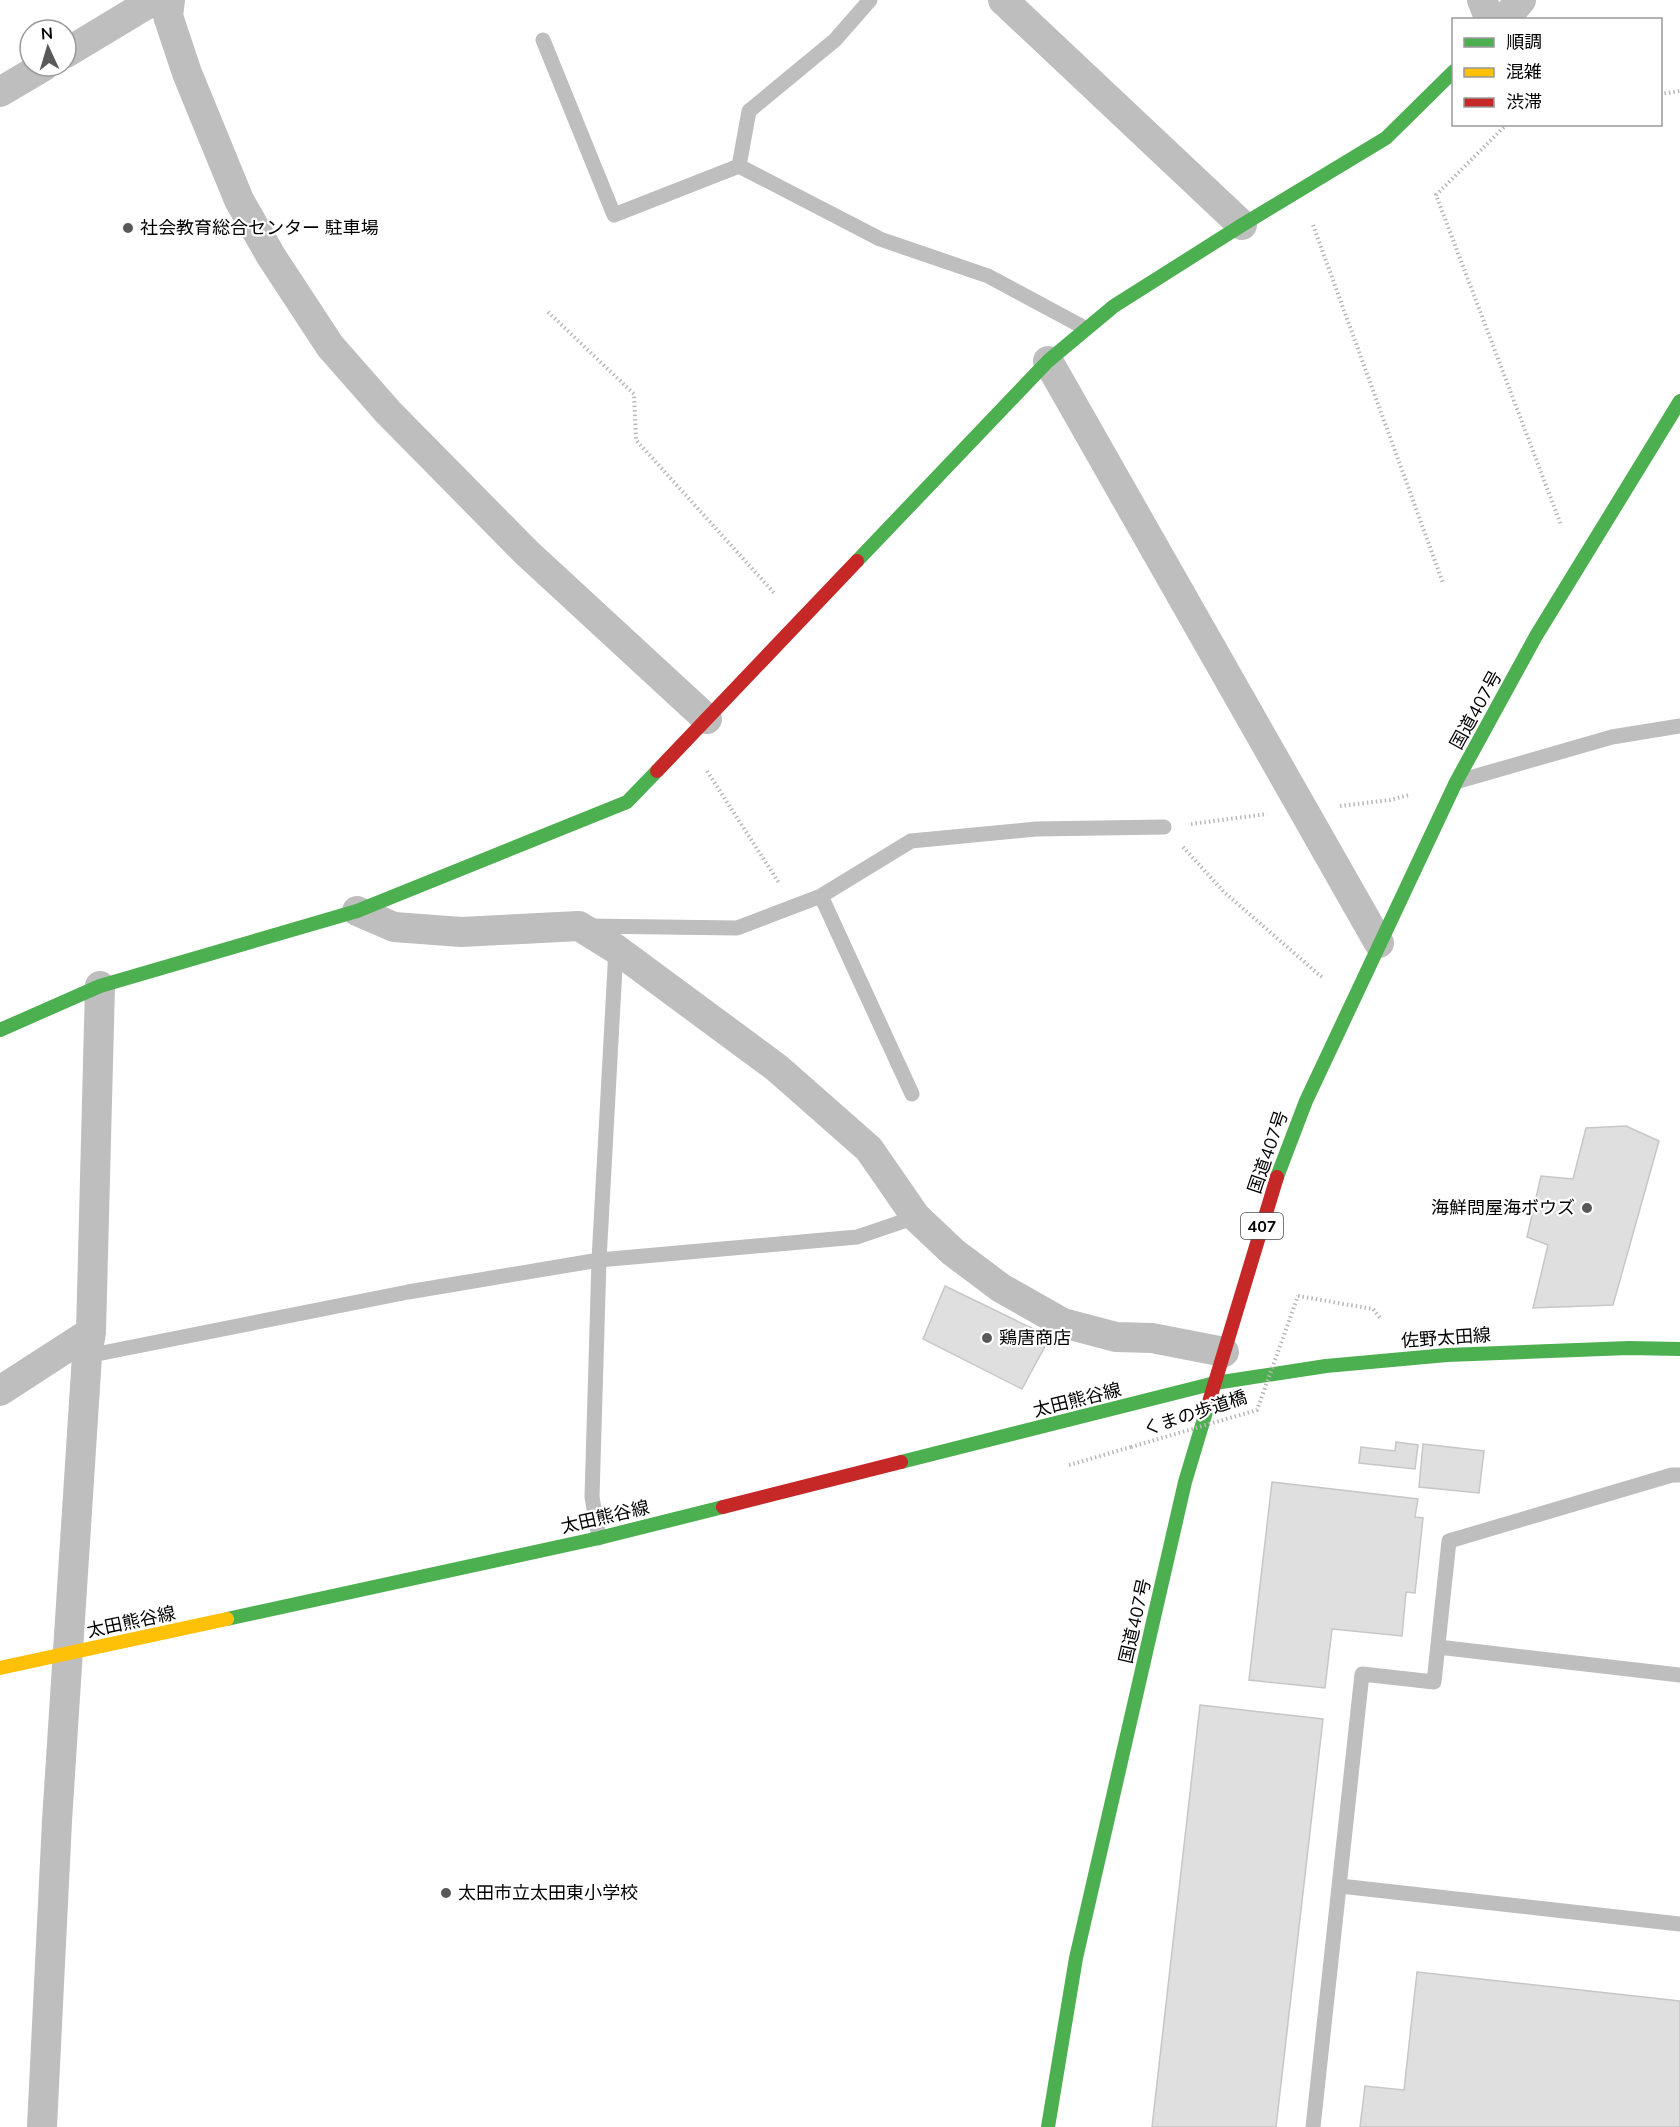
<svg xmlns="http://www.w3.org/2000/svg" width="1680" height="2127" viewBox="0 0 1680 2127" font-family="Mulish,'Noto Sans JP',sans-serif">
<rect width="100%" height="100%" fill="#fff"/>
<path fill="#dfdfdf" stroke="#c7c7c7" stroke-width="1.5" d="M1626 1126 1659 1141 1613 1305 1533 1308 1548 1245 1527 1237 1541 1176 1573 1179 1586 1128Z
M945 1286 1050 1337 1022 1389 923 1339Z
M1396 1442 1418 1445 1415 1469 1359 1463 1361 1447 1395 1451Z
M1423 1444 1484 1451 1479 1493 1419 1487Z
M1272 1482 1418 1499 1415 1517 1423 1518 1415 1593 1406 1592 1402 1636 1332 1629 1325 1688 1249 1680Z
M1200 1705 1323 1719 1276 2127H1152Z
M1417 1972 1680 2001V2127H1360L1365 2086 1404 2090Z"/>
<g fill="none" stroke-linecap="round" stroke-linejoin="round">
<path stroke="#b9b9b9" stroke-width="4" stroke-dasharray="1.5 3" stroke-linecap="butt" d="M1660 94 1680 91
M1507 124 1436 195 1561 525
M1313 225 1443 583
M548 312 634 394 636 440 775 594
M707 771 779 883
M1340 806 1390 800 1409 795
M1191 824 1267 814
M1183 847 1224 892 1324 979
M1298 1296 1373 1309 1381 1319
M1069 1465 1131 1447"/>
<path stroke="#bebebe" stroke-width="15" d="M543 40 614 215 739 166 880 239 988 276 1085 328
M739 166 749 111 835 40 870 0
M1459 781 1612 737 1680 726
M821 896 911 841 1036 829 1164 827
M588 926 737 928 821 896 912 1094
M87 1356 408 1292 599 1260 857 1237 916 1217
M599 1538 592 1497 599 1260 616 949
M1438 1647 1680 1675
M1340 1886 1680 1924
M1313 2127 1362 1674 1434 1682 1449 1541 1672 1475H1680"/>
<path stroke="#bebebe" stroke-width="30" d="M170 0 168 16 187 73 239 200 271 256 330 346 388 412 526 552 707 719
M1003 0 1242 225
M1482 0 1490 20
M1504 20 1521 0
M66 53 154 0
M0 92 44 66
M1048 361 1379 943
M357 911 394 927 461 932 579 926 616 949 777 1068 869 1149 916 1217 953 1252 1001 1288 1063 1323 1116 1337 1152 1338 1224 1352
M0 1391 91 1332
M42 2127 57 1821 87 1356 91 1332 100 986"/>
<path stroke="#4caf50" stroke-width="14" d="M857 561 1048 361 1114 306 1242 225 1386 138 1454 71
M0 1030 100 986 357 911 627 802 657 771
M1277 1177 1306 1101 1456 782 1536 636 1680 401
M901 1462 1215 1383 1326 1366 1447 1355 1629 1348 1680 1349
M227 1619 599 1538 723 1507
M1048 2127 1076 1958 1185 1482 1209 1402"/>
<path stroke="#ffc107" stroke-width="14" d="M0 1668 227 1619"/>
<path stroke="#c62828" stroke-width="14" d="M657 771 857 561
M1209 1402 1277 1177
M723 1507 901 1462"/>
<path stroke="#b9b9b9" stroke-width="4" stroke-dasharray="1.5 3" stroke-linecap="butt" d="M1131 1447 1257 1410 1298 1296"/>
</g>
<g fill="#595959" stroke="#fff" stroke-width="2">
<circle cx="128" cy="228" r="6"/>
<circle cx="1587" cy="1208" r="6"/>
<circle cx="987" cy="1338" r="6"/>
<circle cx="446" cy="1893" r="6"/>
</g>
<g text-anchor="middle" stroke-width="4.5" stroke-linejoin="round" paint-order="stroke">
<rect fill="#fff" stroke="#4c4c4c" stroke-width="1.5" x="1241" y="1213" width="42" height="26" rx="4.5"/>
<g font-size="16" font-weight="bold" fill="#000">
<text x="1262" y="1232">407</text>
</g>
<g font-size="18" fill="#000" stroke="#fff" text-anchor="start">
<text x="140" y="234">社会教育総合センター 駐車場</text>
<text x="1575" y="1214" text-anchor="end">海鮮問屋海ボウズ</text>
<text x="999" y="1344">鶏唐商店</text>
<text x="458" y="1899">太田市立太田東小学校</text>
</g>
<g font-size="18" fill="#000" stroke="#fff">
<text transform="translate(1476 710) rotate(-61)" y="6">国道407号</text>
<text transform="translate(1268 1152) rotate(-71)" y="6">国道407号</text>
<text transform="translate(1446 1338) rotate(-4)" y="6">佐野太田線</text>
<text transform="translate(1077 1400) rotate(-14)" y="6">太田熊谷線</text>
<text transform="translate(1195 1413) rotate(-18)" y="6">くまの歩道橋</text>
<text transform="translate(605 1517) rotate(-13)" y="6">太田熊谷線</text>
<text transform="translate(1135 1621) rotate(-77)" y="6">国道407号</text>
<text transform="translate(131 1622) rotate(-12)" y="6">太田熊谷線</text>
</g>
</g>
<rect x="1452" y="18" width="210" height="108" fill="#ffffff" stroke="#999999" stroke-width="1.5"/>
<rect x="1464" y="38" width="30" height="9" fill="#4caf50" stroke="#999999" stroke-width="1.5"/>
<text x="1506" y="48" font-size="18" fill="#000000">順調</text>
<rect x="1464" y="68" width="30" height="9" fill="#ffc107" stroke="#999999" stroke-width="1.5"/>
<text x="1506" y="78" font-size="18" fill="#000000">混雑</text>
<rect x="1464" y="98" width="30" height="9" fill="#c62828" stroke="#999999" stroke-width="1.5"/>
<text x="1506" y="108" font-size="18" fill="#000000">渋滞</text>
<g transform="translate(48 48) rotate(356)"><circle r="28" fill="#ffffff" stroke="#999999" stroke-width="1.5"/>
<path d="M0-4.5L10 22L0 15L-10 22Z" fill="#595959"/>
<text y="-9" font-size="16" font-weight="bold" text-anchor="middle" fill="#000000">N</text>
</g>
</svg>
